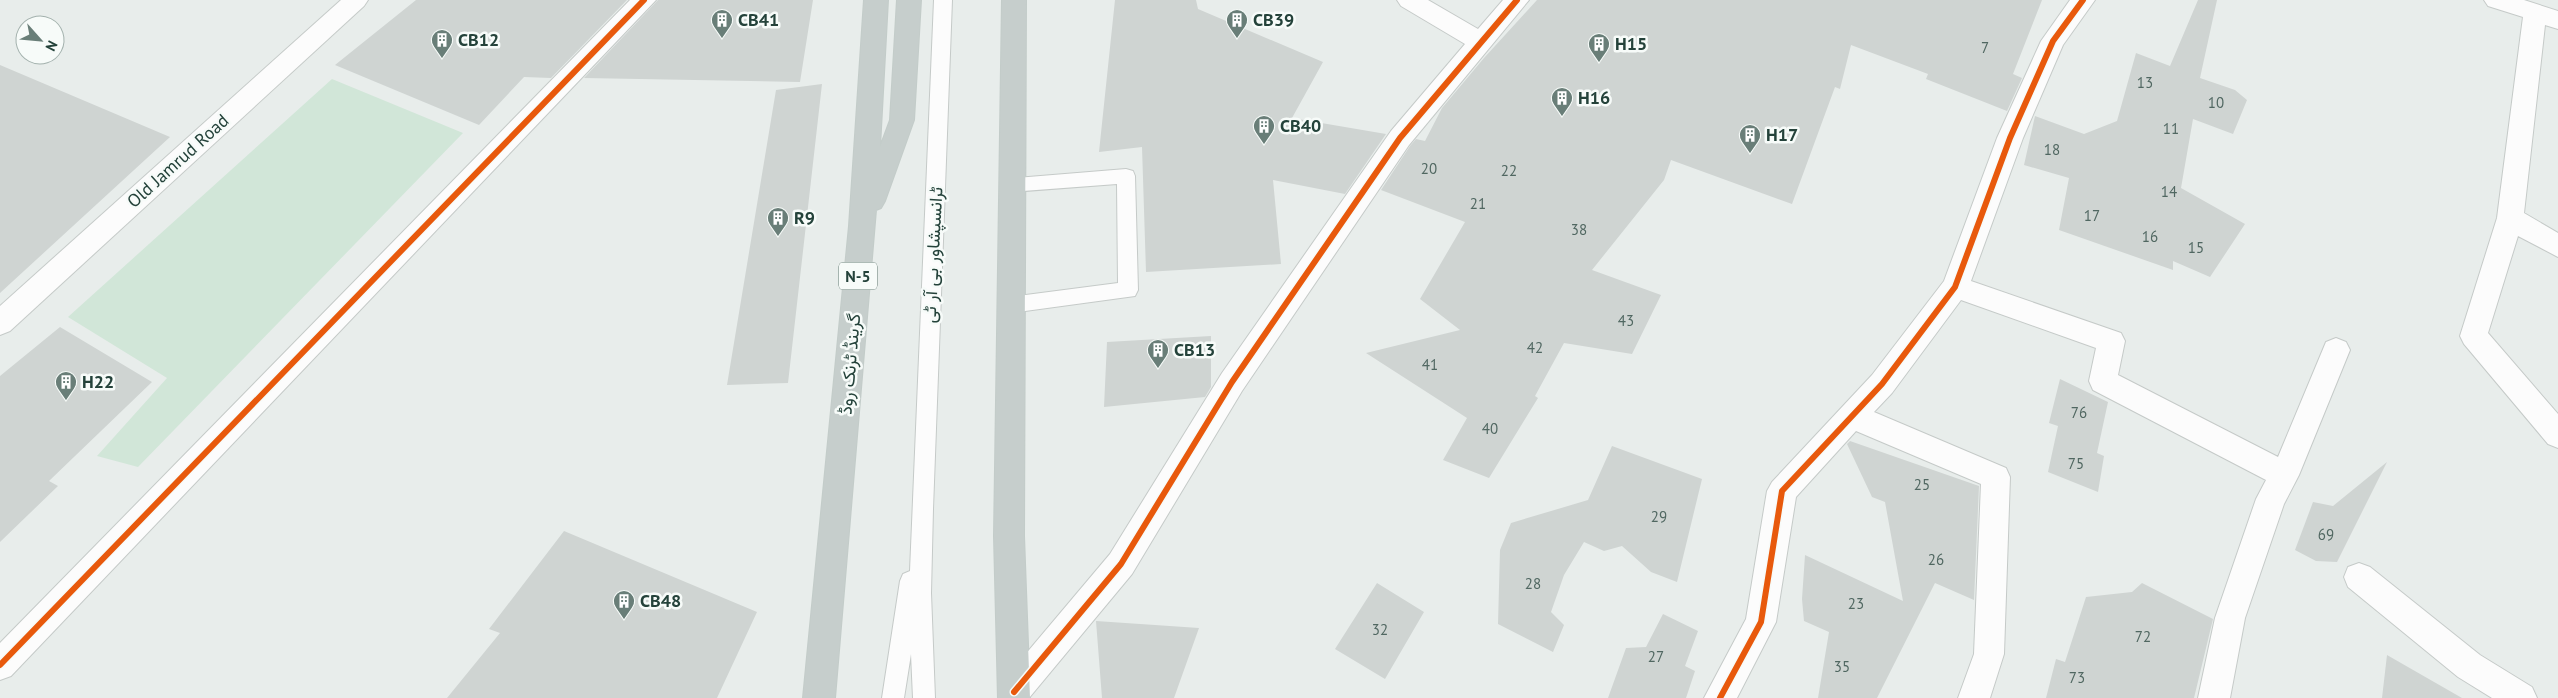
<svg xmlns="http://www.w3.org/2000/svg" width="2558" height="698" viewBox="0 0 2558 698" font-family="'PT Sans',Vazirmatn,sans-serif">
<rect width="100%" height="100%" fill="#e8edeb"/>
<path fill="#d1e6d8" d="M332 79 463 133 138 467 97 456 167 378 68 317Z"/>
<path fill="#cfd4d2" d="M416 0H627L551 78 524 77 479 125 335 65Z
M658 0H813L800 82 584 78Z
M1115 0H1196L1198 9 1323 62 1292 118 1386 134 1345 194 1273 180 1281 264 1146 272 1142 147 1099 152Z
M1537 0H2042L2013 74 2022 78 2007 111 1926 79 1928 74 1851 45 1840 89 1835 87 1792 204 1671 160 1664 180 1592 270 1661 295 1632 354 1564 343 1535 396 1538 398 1489 478 1443 460 1467 418 1366 353 1460 330 1420 299 1465 222 1381 190 1410 146 1416 139 1425 141 1442 108 1484 58Z
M2198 0H2217L2200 78 2235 90 2247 100 2233 134 2193 119 2181 188 2245 224 2210 277 2173 261V270L2059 230 2069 178 2024 165 2035 116 2084 134 2117 121 2136 53 2170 66Z
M0 65 170 137 0 293Z
M822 84 788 383 727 385 776 90Z
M60 327 152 382 49 481 58 486 0 542V376Z
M1211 336V387L1205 397 1104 407 1107 342Z
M2060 379 2108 402 2097 453 2104 456 2098 492 2048 472 2058 426 2049 423Z
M1850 441 1979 486 1974 600 1935 583 1877 698H1818L1829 632 1804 621 1802 599 1805 555 1903 601 1885 502 1872 497 1847 444Z
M1612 446 1702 479 1677 582 1651 572 1622 546 1604 551 1584 542 1564 575 1551 612 1564 625 1553 652 1498 624 1500 550 1511 523 1588 500Z
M2387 462 2337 562 2316 561 2295 550 2313 502 2333 506Z
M564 531 757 612 717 698H447L500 633 489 629Z
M1377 583 1424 612 1385 679 1335 649Z
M2142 583 2213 619 2194 698H2046L2056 659 2065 662 2086 597 2132 592Z
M1663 614 1698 631 1685 666 1695 671 1686 698H1608L1626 648 1646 647Z
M1096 621 1199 628 1174 698H1102Z
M2387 655 2462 698H2382Z"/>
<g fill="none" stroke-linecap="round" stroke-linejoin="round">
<g stroke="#c5cac8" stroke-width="2">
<path id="service" d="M934 0H952L933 509 931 593 935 698H913L911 654 904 698H882L900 581 903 574 910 571Z
M1126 169 1133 171 1135 176 1138 290 1135 296 1010 313 1003 311 1000 305 1003 299 1010 297 1118 283 1117 184 1011 192 1004 189 1002 184 1004 179Z"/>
</g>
<g stroke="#c5cac8" stroke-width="2">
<path id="minor" d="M630 0H656L11 676 0 680V643Z
M1397 0H1428L1478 29 1503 0H1529L1409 145 1242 391 1132 574 1029 698H1001L998 692 1003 681 1110 554 1222 373 1391 131 1465 44 1401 6Z
M2070 0H2095L2063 45 2023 138 1971 281 2121 333 2125 341 2118 375 2278 457 2326 342 2336 338 2346 342 2350 350 2299 475 2284 504 2245 618 2230 698H2198L2215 618 2256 499 2266 480 2093 390 2089 381 2096 348 1961 300 1892 393 1874 412 2006 468 2010 477 2004 654 1990 698H1958L1974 654 1981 484 1856 431 1796 497 1776 622 1737 698H1704L1746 619 1767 491 1772 482 1872 375 1944 281 1997 138 2041 41Z
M2484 0H2524L2558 11V29L2545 25 2524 213 2558 233V257L2518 236 2488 333 2558 414V448L2548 444 2464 344 2460 336 2497 218 2523 17 2488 6Z
M2359 563 2370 567 2480 655 2532 687 2537 698H2492L2458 677 2348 587 2344 577 2348 567Z"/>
</g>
<g stroke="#c5cac8" stroke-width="2">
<path id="tertiary" d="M341 0H368L364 6 10 331 0 335V306Z"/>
</g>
<g stroke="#c3ccc9" stroke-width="2">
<path id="trunk" d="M864 0H888L880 147 890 120 897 0H921L914 120 885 201 881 208 876 210 835 698H803L849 226Z
M1002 0H1026L1024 536 1030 698H998L994 536Z"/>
</g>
<use href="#service" fill="#fcfcfc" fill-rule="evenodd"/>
<use href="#minor" fill="#fcfcfc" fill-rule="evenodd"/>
<use href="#tertiary" fill="#fcfcfc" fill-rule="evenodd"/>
<use href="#trunk" fill="#c6cecc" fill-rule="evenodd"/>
<g stroke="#f7fbf9" stroke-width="9">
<path id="cycleway" d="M0 665 644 0
M1014 692 1121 564 1232 382 1400 138 1517 0
M1720 698 1761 622 1782 491 1882 384 1955 287 2010 138 2053 41 2083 0"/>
</g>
<use href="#cycleway" stroke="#e8590c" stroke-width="6"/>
</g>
<defs>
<g id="building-pin" transform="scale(1.125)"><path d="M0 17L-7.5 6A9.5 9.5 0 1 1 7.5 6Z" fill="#697e78" stroke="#f7fbf9"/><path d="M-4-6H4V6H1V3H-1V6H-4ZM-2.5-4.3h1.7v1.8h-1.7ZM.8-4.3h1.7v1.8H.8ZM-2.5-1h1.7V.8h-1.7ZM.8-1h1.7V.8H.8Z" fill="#fff"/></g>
</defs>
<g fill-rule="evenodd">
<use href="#building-pin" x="722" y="20"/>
<use href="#building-pin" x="1237" y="20"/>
<use href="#building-pin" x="442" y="40"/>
<use href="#building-pin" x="1599" y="44"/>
<use href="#building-pin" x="1562" y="98"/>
<use href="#building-pin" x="1264" y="126"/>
<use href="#building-pin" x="1750" y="135"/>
<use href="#building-pin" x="778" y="218"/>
<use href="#building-pin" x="1158" y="350"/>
<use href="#building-pin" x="66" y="382"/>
<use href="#building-pin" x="624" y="601"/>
</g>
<g text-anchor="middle" stroke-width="5" stroke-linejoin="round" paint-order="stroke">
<g font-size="15" fill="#506761">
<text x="1985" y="53">7</text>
<text x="2145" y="88">13</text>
<text x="2216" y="108">10</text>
<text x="2171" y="134">11</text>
<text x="2052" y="155">18</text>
<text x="1429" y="174">20</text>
<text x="1509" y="176">22</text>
<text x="2169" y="197">14</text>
<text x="1478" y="209">21</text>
<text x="2092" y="221">17</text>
<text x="1579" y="235">38</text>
<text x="2150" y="242">16</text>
<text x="2196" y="253">15</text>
<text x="1626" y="326">43</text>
<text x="1535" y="353">42</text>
<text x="1430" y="370">41</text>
<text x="2079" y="418">76</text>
<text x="1490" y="434">40</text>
<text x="2076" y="469">75</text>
<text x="1922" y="490">25</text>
<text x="1659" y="522">29</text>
<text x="2326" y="540">69</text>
<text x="1936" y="565">26</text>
<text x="1533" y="589">28</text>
<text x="1856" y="609">23</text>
<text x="1380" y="635">32</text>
<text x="2143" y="642">72</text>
<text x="1656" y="662">27</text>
<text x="1842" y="672">35</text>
<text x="2077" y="683">73</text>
</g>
<rect fill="#f7fbf9" stroke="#637a73" stroke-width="1" x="839" y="262.5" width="38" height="27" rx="4"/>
<g font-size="16" font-weight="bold" fill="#24423a">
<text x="858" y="282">N-5</text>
</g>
<g font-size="18" font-weight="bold" fill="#24423a" stroke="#f7fbf9" text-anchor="start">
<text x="738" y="26">CB41</text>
<text x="1253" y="26">CB39</text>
<text x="458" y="46">CB12</text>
<text x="1615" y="50">H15</text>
<text x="1578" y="104">H16</text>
<text x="1280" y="132">CB40</text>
<text x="1766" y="141">H17</text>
<text x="794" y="224">R9</text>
<text x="1174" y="356">CB13</text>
<text x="82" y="388">H22</text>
<text x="640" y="607">CB48</text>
</g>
<g font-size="18" fill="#24423a" stroke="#f7fbf9">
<text transform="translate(178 161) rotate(-42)" y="6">Old Jamrud Road</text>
<text transform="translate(933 255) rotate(-87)" y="6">ٹرانسپشاور بی آر ٹی</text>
<text transform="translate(850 364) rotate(-85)" y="6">گرینڈ ٹرنک روڈ</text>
</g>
</g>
<g transform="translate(40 40) rotate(117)"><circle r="24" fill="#f7fbf9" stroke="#a3b1ad"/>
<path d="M0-4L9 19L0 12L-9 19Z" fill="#697e78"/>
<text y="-8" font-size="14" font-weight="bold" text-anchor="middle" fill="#24423a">N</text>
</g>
</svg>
